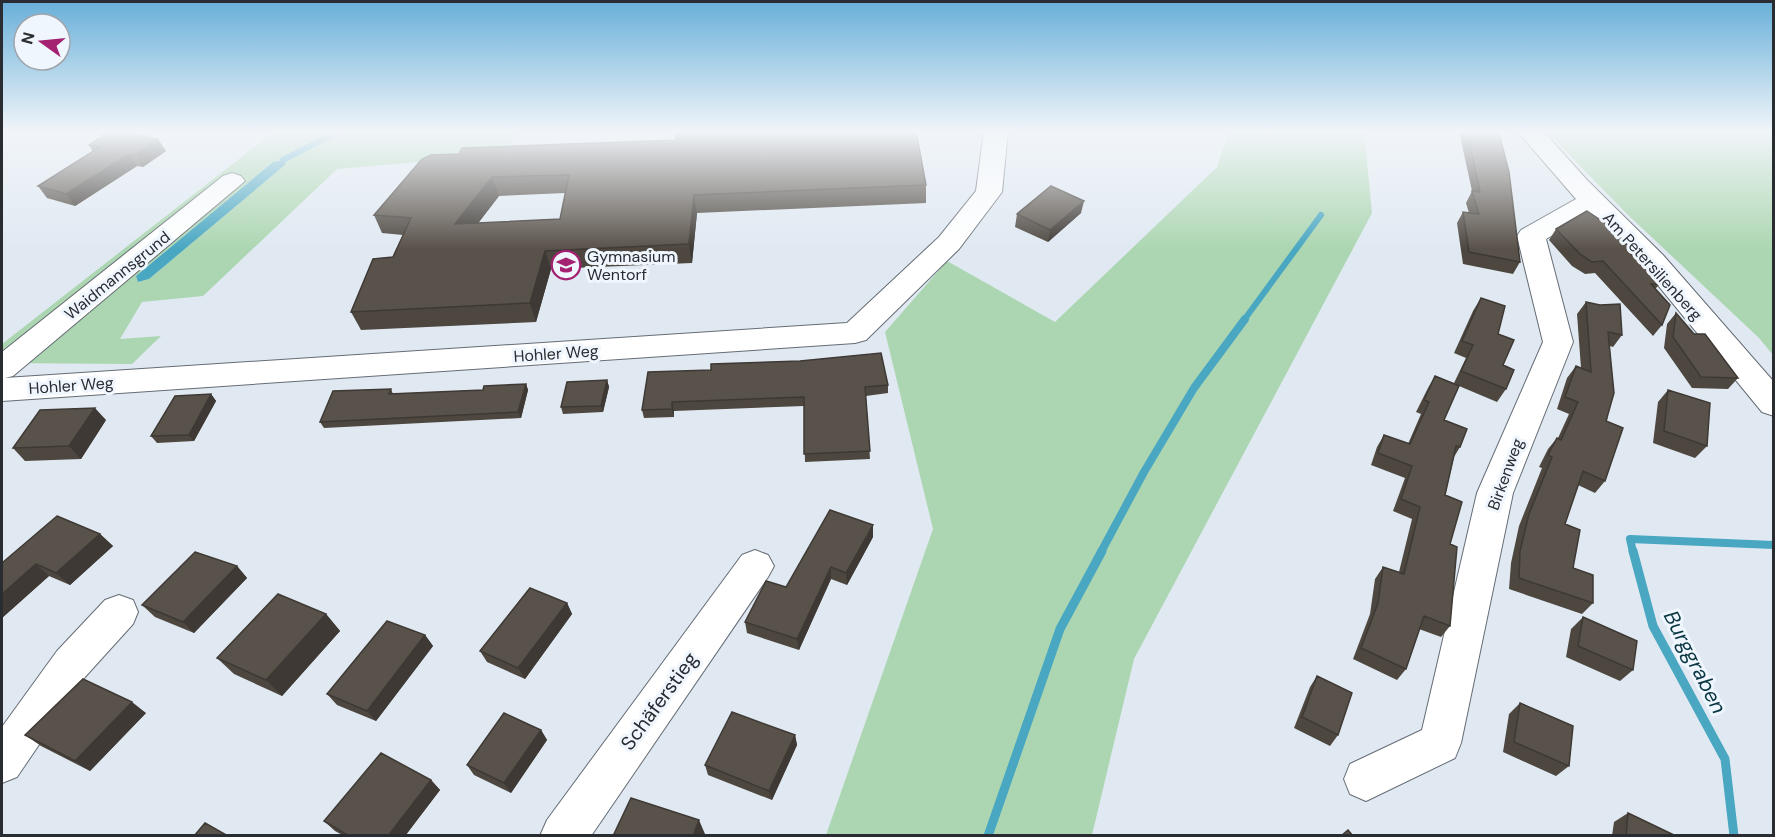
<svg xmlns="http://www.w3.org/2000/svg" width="1775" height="837" viewBox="0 0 1775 837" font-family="'DM Sans',sans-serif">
<rect width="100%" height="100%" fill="#e0e9f2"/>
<path fill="#acd6b1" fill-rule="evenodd" d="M275 131H520L500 155 337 169 203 296 142 302 120 339 161 336 132 364 2 363V344ZM283 160 285 164 149 279 138 282 136 276 273 162Z
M1229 131H1364L1372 213 1134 659 1092 835H826L933 529 885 332 947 261 1055 322 1217 167Z
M1546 131H1773V355L1759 338 1626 213Z"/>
<path fill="#49a7c2" d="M283 160 286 164 149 279 138 282 136 276 273 162Z"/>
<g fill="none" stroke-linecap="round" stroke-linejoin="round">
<path stroke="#49a7c2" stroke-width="6" d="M283 160 339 131
M1244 320 1321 215"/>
<path stroke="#49a7c2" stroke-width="8" d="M1101 552 1144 472 1194 388 1245 319
M1633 552 1630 539 1774 545"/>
<path stroke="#49a7c2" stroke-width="9" d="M1633 551 1653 626 1725 759 1734 836
M988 836 1060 629 1102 551"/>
<g stroke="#656c74" stroke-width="2">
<path id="minor" d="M984 131H1008L1002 192 959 249 866 340 855 343 2 401V352L223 176 232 173 241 176 245 181 13 376 5 378 847 323 939 237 976 191Z
M1517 131H1543L1587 180 1663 255 1774 382V416L1762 412 1643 267 1590 214 1546 239 1573 342 1513 493 1461 743 1455 758 1366 801 1350 794 1344 779 1350 764 1422 730 1477 493 1543 342 1517 236 1521 230 1576 199Z
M755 550 768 555 774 566 768 577 591 836H540L547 820 742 555Z
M119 595 133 600 138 612 133 624 85 677 17 777 2 783V727L57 651 105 600Z"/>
</g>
<use href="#minor" fill="#fff" fill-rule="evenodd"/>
</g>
<path fill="#4d4740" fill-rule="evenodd" d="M1459 131H1495L1520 262 1513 274 1463 264 1457 223 1463 212 1469 213 1466 203 1472 191Z
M89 145 166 151 143 167 137 166 75 206 47 198 38 186 93 152Z
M422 159 926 185V203L697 213 692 263 551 269 536 322 361 330 351 312 393 257 403 235 382 233 374 215ZM565 193 560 219 478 223 499 196Z
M1081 213 1048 242 1015 227 1017 214Z
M1556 229 1637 253 1634 257 1660 284 1655 289 1662 325 1653 336 1595 273 1585 274 1572 266 1549 240Z
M1481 298 1498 334 1503 365 1506 389 1497 402 1459 386 1444 420 1460 447 1454 457 1445 495 1450 544V626L1441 637 1419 629 1406 669 1397 680 1353 659 1370 614 1375 579 1383 567 1399 572 1412 519 1393 511 1405 478 1371 465 1377 447 1384 435 1408 444 1421 414 1416 412 1428 388 1435 376 1454 383 1466 358 1454 353 1473 311Z
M1586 302 1622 335 1613 347 1610 346 1605 481 1595 493 1578 485 1565 524 1573 568 1593 603 1582 614 1509 589 1511 563 1519 526 1542 468 1539 467 1548 449 1557 438H1558L1569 414 1557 409 1567 378 1576 366 1581 368 1577 314Z
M1676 313 1694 334 1738 378 1728 389 1692 388 1664 348 1667 324Z
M648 372 888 385V393L866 396 870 459 805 462 804 406 674 411V417L644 418 642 410Z
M607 380 609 387 603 412 563 414 561 407Z
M526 384 528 390 521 418 324 428 320 422 391 389 393 394 483 390Z
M1668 390 1707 446 1695 458 1653 443 1658 402Z
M211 394 216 401 194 441 157 443 151 436Z
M106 420 81 459 25 461 13 448Z
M100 534 113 546 70 585 49 576 2 618V563Z
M873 537 847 585 831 579 799 650 747 633 745 622 786 587Z
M237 566 247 578 194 633 155 617 142 605Z
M567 603 572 614 525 679 487 662 480 651Z
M326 614 340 631 282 696 234 674 217 658Z
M1583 617 1633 670 1620 681 1566 657 1571 629Z
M425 635 433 646 376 721 337 705 327 694Z
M1317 676 1338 735 1330 746 1294 728 1310 687Z
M1520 703 1569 766 1556 776 1503 752 1509 714Z
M146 713 90 771 41 746 25 735Z
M541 730 547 740 511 793 474 775 467 765Z
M795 735 797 745 772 800 708 775 705 765Z
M431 780 440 790 405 836H344L335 831 324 821Z
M1628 813 1676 836H1612L1614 822Z"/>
<path fill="#3e3934" d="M158 139 166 151 143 167 135 155Z
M129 154 137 166 75 206 66 194Z
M492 177 499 196 463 243 455 224Z
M694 195 697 213 692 263 689 244Z
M1084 201 1081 213 1048 242 1050 230Z
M545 251 551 269 536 322 530 303Z
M607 380 609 387 603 412 601 406Z
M526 384 528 390 521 418 518 412Z
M211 394 216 401 194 441 189 435Z
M672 402 674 411V417L672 409Z
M95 408 106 420 81 459 69 446Z
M873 525V537L847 585 846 573Z
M100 534 113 546 70 585 56 573Z
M36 564 49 576 2 618V594Z
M237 566 247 578 194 633 183 622Z
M831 567V579L799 650 797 639Z
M567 603 572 614 525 679 518 668Z
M326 614 340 631 282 696 266 680Z
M425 635 433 646 376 721 367 711Z
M132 702 146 713 90 771 75 761Z
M541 730 547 740 511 793 504 783Z
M795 735 797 745 772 800 769 791Z
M431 780 440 790 405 836H388Z
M699 820 705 834 704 836H693Z"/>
<path fill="#59524a" stroke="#3e3934" stroke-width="1.5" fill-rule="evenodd" d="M110 131H121L158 139 135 155 129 154 66 194 38 186 100 147 89 145Z
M676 131H916L926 185 694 195 689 244 545 251 530 303 351 312 373 259 393 257 411 218 374 215 422 159 431 155 459 154 462 148 676 140ZM569 175 560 219 455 224 492 177Z
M1467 131H1495L1500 137 1509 172 1520 262 1469 252 1463 212 1479 214 1472 191 1480 192Z
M1051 186 1084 201 1050 230 1017 214Z
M1587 211 1605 223 1637 253 1631 254 1660 284H1651L1670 305 1662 325 1603 261 1592 262 1580 254 1556 229Z
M1481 298 1505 306 1498 334 1514 340 1503 365 1514 370 1506 389 1461 371 1473 345 1462 341Z
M1586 302 1600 305 1620 304 1622 335 1608 332 1614 393 1606 421 1623 428 1605 481 1583 471 1565 524 1580 530 1573 568 1593 575V603L1519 578 1520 551 1529 514 1552 457 1548 455 1557 438 1561 440 1578 402 1565 397 1576 366 1591 372Z
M1676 313 1694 334H1705L1738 378 1701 377 1673 337Z
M881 353 888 385 865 387 870 451 804 454V397L672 402V409L642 410 648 372 711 370V364L800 361Z
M1435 376 1459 386 1444 420 1467 429 1460 447 1456 446 1445 495 1462 502 1450 544 1457 547 1450 626 1424 616 1406 669 1361 648 1378 603 1383 567 1404 574 1420 507 1401 499 1412 466 1378 453 1384 435 1410 444 1429 402 1424 400Z
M607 380 601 406 561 407 567 382Z
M526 384 518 412 320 422 333 391 391 389 389 394 483 390 484 386Z
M1668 390 1710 403 1707 446 1664 431Z
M211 394 189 435 151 436 175 396Z
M95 408 69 446 13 448 40 410Z
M830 510 873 525 846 573 831 567 797 639 745 622 766 581 786 587Z
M57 516 100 534 56 573 36 564 2 594V563Z
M195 552 237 566 183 622 142 605Z
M530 588 567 603 518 668 480 651Z
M278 594 326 614 266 680 217 658Z
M1583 617 1637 641 1633 670 1578 646Z
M387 621 425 635 367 711 327 694Z
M1317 676 1352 693 1338 735 1302 717Z
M83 679 132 702 75 761 25 735Z
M1520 703 1573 726 1569 766 1514 742Z
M732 712 795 735 769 791 705 765Z
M504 713 541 730 504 783 467 765Z
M381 753 431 780 388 836H349L324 821Z
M631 798 699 820 693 836H613Z
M1628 813 1676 836H1626Z
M205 823 228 836H194Z
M1348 830 1353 836H1341Z"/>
<linearGradient id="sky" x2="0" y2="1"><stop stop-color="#68afd9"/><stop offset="0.53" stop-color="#f1f5f9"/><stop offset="1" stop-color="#f1f5f9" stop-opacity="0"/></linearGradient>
<rect width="1775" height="249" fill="url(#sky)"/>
<defs>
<g id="school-ring" transform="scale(1.5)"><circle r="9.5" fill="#eff6fd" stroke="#a32170" stroke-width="1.5"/><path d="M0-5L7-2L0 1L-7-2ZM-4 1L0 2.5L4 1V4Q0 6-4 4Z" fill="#a32170"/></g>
</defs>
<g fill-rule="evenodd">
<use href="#school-ring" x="566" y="265"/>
</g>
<g text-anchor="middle" stroke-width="6" stroke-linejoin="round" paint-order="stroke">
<g font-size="16" fill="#292c30" stroke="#eff6fd" text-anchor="start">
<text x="587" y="262">Gymnasium<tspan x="587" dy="18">Wentorf</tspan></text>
</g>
<g font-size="16" fill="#292c30" stroke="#eff6fd">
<text transform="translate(1653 266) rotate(48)" y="6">Am Petersilienberg</text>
<text transform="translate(117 275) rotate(-39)" y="6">Waidmannsgrund</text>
<text transform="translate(556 353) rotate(-4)" y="6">Hohler Weg</text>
<text transform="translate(71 385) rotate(-4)" y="6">Hohler Weg</text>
<text transform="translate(1505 474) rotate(-70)" y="6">Birkenweg</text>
</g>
<g font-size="20" fill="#292c30" stroke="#eff6fd">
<text transform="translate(659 701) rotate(-54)" y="7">Schäferstieg</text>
</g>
<g font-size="21" font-style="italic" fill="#093642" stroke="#eff6fd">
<text transform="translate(1695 662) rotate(63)" y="7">Burggraben</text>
</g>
</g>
<rect width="1775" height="837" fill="none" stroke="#292c30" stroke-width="6"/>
<g transform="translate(42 42) rotate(285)"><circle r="28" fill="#eff6fd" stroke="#a0a5ab" stroke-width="1.5"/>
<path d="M0-4.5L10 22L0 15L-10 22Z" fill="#a32170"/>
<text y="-9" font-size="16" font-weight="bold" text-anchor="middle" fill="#292c30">N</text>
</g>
</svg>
